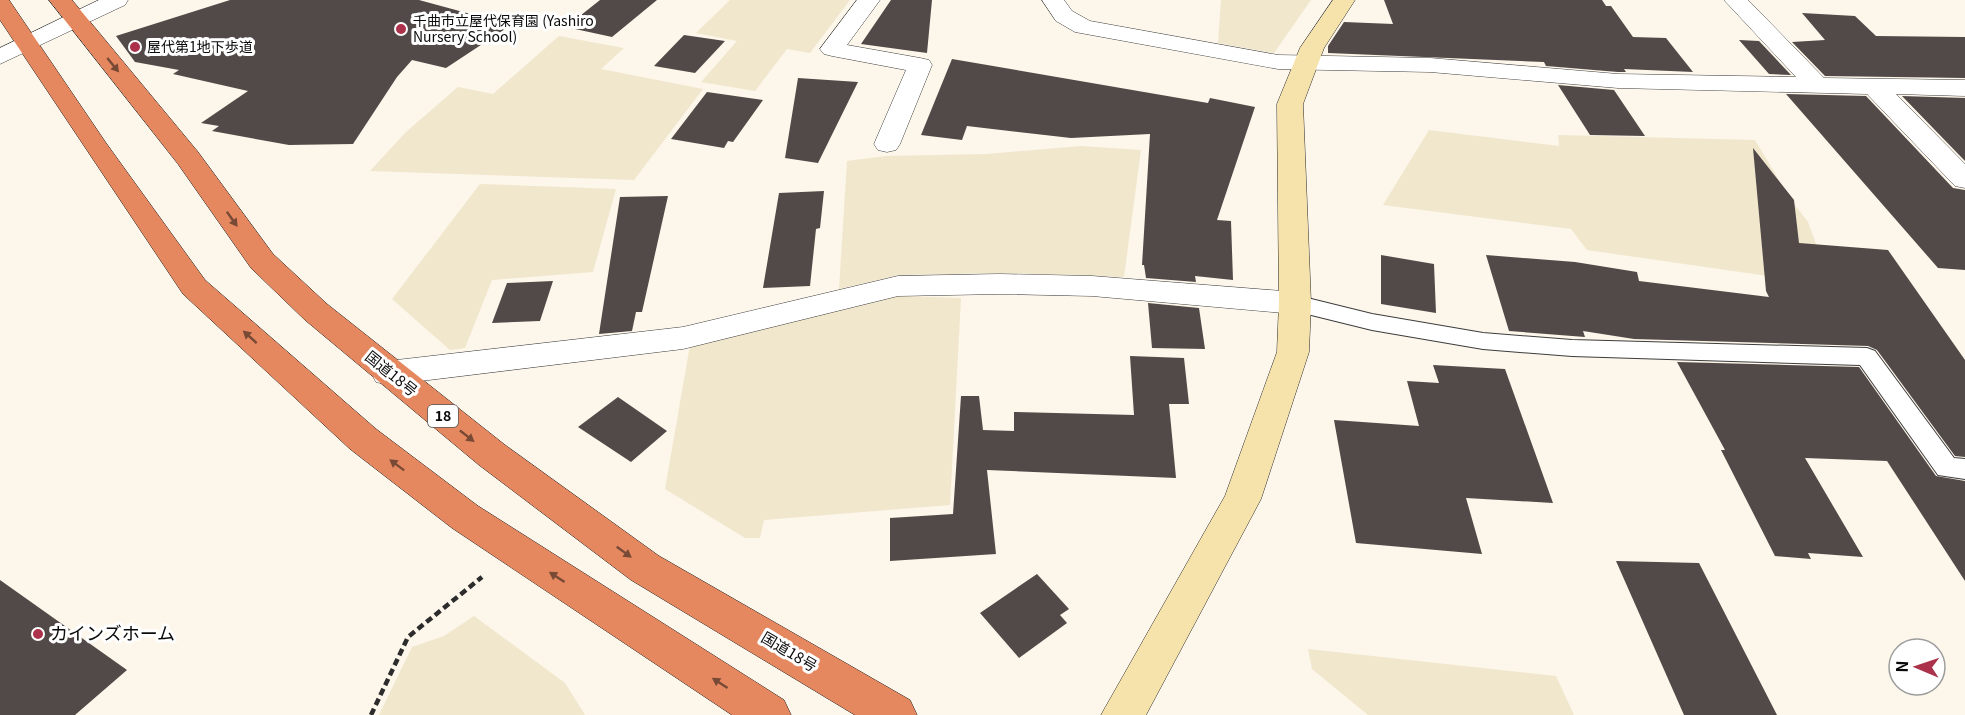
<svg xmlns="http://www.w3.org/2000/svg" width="1965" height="715" viewBox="0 0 1965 715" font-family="Georgia,'Noto Sans JP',serif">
<rect width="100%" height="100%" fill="#fdf6ea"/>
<path fill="#f0e7cd" d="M730 0H850L810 53 787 49 755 91 701 82 737 41 696 33Z
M1221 0H1311L1274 53 1218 43Z
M559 36 624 48 601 69 703 89 634 180 370 171 406 132 458 87 493 94Z
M1429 130 1559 146 1558 135 1755 140 1791 200 1808 222 1831 285 1587 250 1571 229 1383 205Z
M1081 146 1141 150 1124 277 1004 273 899 275 839 289 847 161 886 156 987 154Z
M480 184 616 189 593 272 492 280 465 348 450 350 392 299Z
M898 296 961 298 950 505 764 520 760 538H745L665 489 690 345Z
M474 616 565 683 585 715H379L412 647 444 636Z
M1308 649 1556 676 1574 715H1368L1312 669Z"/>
<path fill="#524a48" d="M230 0H419L511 25 446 68 412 60 397 77 353 144 289 145 212 131 219 126 201 123 248 91 173 74 179 70 135 62 116 36Z
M600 0H657L612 37 566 27Z
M891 0H932L927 53 861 44Z
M1384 0H1602L1606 6H1611L1633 37 1666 38 1693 72 1624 69 1626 72H1618L1546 66 1544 62 1328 53V46L1344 22 1393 24Z
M1802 13 1855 16 1876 36 1965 37V78L1825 76 1792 42 1825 40Z
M684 35 725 41 695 73 654 66Z
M1739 40 1759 41 1791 75 1769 74Z
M952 59 1208 103 1210 98 1255 107 1217 220 1231 221 1233 280 1195 276 1196 282 1146 278 1144 265H1142L1150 134 1071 138 967 126 962 140 921 135Z
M798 78 858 82 818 163 785 158Z
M1558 85 1614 90 1645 136 1590 135Z
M707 92 763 100 733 142 728 141 724 148 671 139Z
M1786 94 1866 96 1953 188 1965 190V270L1938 268Z
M1902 96 1965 98V161Z
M1753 148 1794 200 1799 243 1888 250 1965 360V457L1955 456 1877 350 1868 346 1634 339 1583 331 1585 337 1509 331 1486 255 1575 262 1637 272 1639 281 1769 297 1766 291Z
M824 191 820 228 816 229 810 286 763 288 779 193Z
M668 196 642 312H636L632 331 599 334 620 197Z
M1381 255 1434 264 1436 313 1381 304Z
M553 281 540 321 492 323 507 283Z
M1148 303 1199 308 1205 349 1152 348Z
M1130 356 1184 358 1189 404H1169L1176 478 987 470 996 554 890 561V518L953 514 961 396H979L983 430 1014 431V412L1134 415Z
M1677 362 1859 367 1936 476 1965 481V581L1887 461 1805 458 1863 557 1808 553 1811 559 1775 556 1721 450H1725Z
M1433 365 1505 369 1553 503 1466 498 1482 554 1356 543 1334 420 1419 426 1407 381 1439 383Z
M618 397 667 431 631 462 578 427Z
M1616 561 1699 563 1777 715H1684Z
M1037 574 1069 609 1060 615 1067 623 1019 658 980 613Z
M0 580 127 670 75 715H0Z"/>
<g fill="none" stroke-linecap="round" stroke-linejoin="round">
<g stroke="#3d3d3d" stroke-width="2">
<path id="lane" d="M1295 295 1372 314 1483 333 1572 340 1867 348 1875 351 1954 458 1965 459V479L1938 475 1860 365 1572 356 1483 349 1372 330 1287 309 1284 303 1287 297Z"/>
</g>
<g stroke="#3d3d3d" stroke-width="1">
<path id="street" d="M99 0H128L125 5 0 64V48Z
M857 0H880L847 45 920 58 929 60 932 65 900 144 896 150 887 152 878 150 874 144 906 70 832 56 824 54 820 49Z
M1042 0H1064L1072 11 1090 21 1278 55 1430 58 1618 74 1796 77 1724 0H1748L1824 78 1965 80V96L1896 94 1965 164V188L1955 186 1867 94 1618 88 1430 72 1278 69 1075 32 1056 21Z
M1000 274 1092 276 1295 292 1306 295 1311 303 1306 311 1295 314 1092 296 1000 294 898 296 683 349 388 385 376 382 371 373 376 364 388 361 683 327 898 276Z"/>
</g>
<g stroke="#2c2c2c" stroke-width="1">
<path id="secondary" d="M1333 0H1355L1324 48 1303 104 1311 303 1309 352 1261 499 1146 715H1101L1225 496 1277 352 1279 303 1277 104 1300 48Z"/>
</g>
<g stroke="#1b1b1b" stroke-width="1">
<path id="highway" d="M0 0H9L106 143 205 280 376 429 478 506 784 700 791 715H732L452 528 350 449 183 294 0 20Z
M49 0H72L198 152 273 254 327 304 505 445 659 556 910 700 917 715H855L631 580 479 465 305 320 251 268 178 164Z"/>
</g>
<path stroke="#2c2c2c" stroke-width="4.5" stroke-dasharray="7 4" stroke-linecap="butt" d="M371 715 408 637 482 577"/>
<use href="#lane" fill="#fff" fill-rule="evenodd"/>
<use href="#street" fill="#fff" fill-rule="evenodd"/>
<use href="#secondary" fill="#f6e2ab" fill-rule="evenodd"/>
<use href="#highway" fill="#e58860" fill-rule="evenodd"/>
</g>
<defs><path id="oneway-solid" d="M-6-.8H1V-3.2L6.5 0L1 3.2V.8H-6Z" transform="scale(1.5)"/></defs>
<g fill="#784935">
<use href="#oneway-solid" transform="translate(113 65) rotate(51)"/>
<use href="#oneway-solid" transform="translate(232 219) rotate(55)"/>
<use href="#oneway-solid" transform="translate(250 337) rotate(-138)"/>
<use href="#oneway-solid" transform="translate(467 436) rotate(38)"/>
<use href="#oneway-solid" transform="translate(397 465) rotate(-143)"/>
<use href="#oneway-solid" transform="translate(624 552) rotate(36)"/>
<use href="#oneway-solid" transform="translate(557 577) rotate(-147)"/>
<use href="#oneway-solid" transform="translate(720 683) rotate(-147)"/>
</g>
<g fill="#ab324a" stroke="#fff" stroke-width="2">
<circle cx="401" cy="29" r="6"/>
<circle cx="135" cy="47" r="6"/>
<circle cx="38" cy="634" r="6"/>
</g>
<g text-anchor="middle" stroke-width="6" stroke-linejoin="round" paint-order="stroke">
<g font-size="14" fill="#0a0a0a" stroke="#fff" text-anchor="start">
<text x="413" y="26">千曲市立屋代保育園 (Yashiro<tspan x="413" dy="16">Nursery School)</tspan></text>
<text x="147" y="52">屋代第1地下歩道</text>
</g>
<rect fill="#fff" stroke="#545454" stroke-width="1.5" x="428" y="405" width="30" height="22" rx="4.5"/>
<g font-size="14" font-weight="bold" fill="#0a0a0a">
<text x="443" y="421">18</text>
</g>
<g font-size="15" fill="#0a0a0a" stroke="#fff">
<text transform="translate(391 374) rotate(39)" y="5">国道18号</text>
<text transform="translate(789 652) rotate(31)" y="5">国道18号</text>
</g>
<g font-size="18" fill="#0a0a0a" stroke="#fff" text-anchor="start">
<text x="50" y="640">カインズホーム</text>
</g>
</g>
<g transform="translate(1917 667) rotate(272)"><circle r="28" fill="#ffffff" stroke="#9d9d9d" stroke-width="1.5"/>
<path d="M0-4.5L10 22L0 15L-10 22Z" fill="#ab324a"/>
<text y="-9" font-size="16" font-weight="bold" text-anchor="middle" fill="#0a0a0a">N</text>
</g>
</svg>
